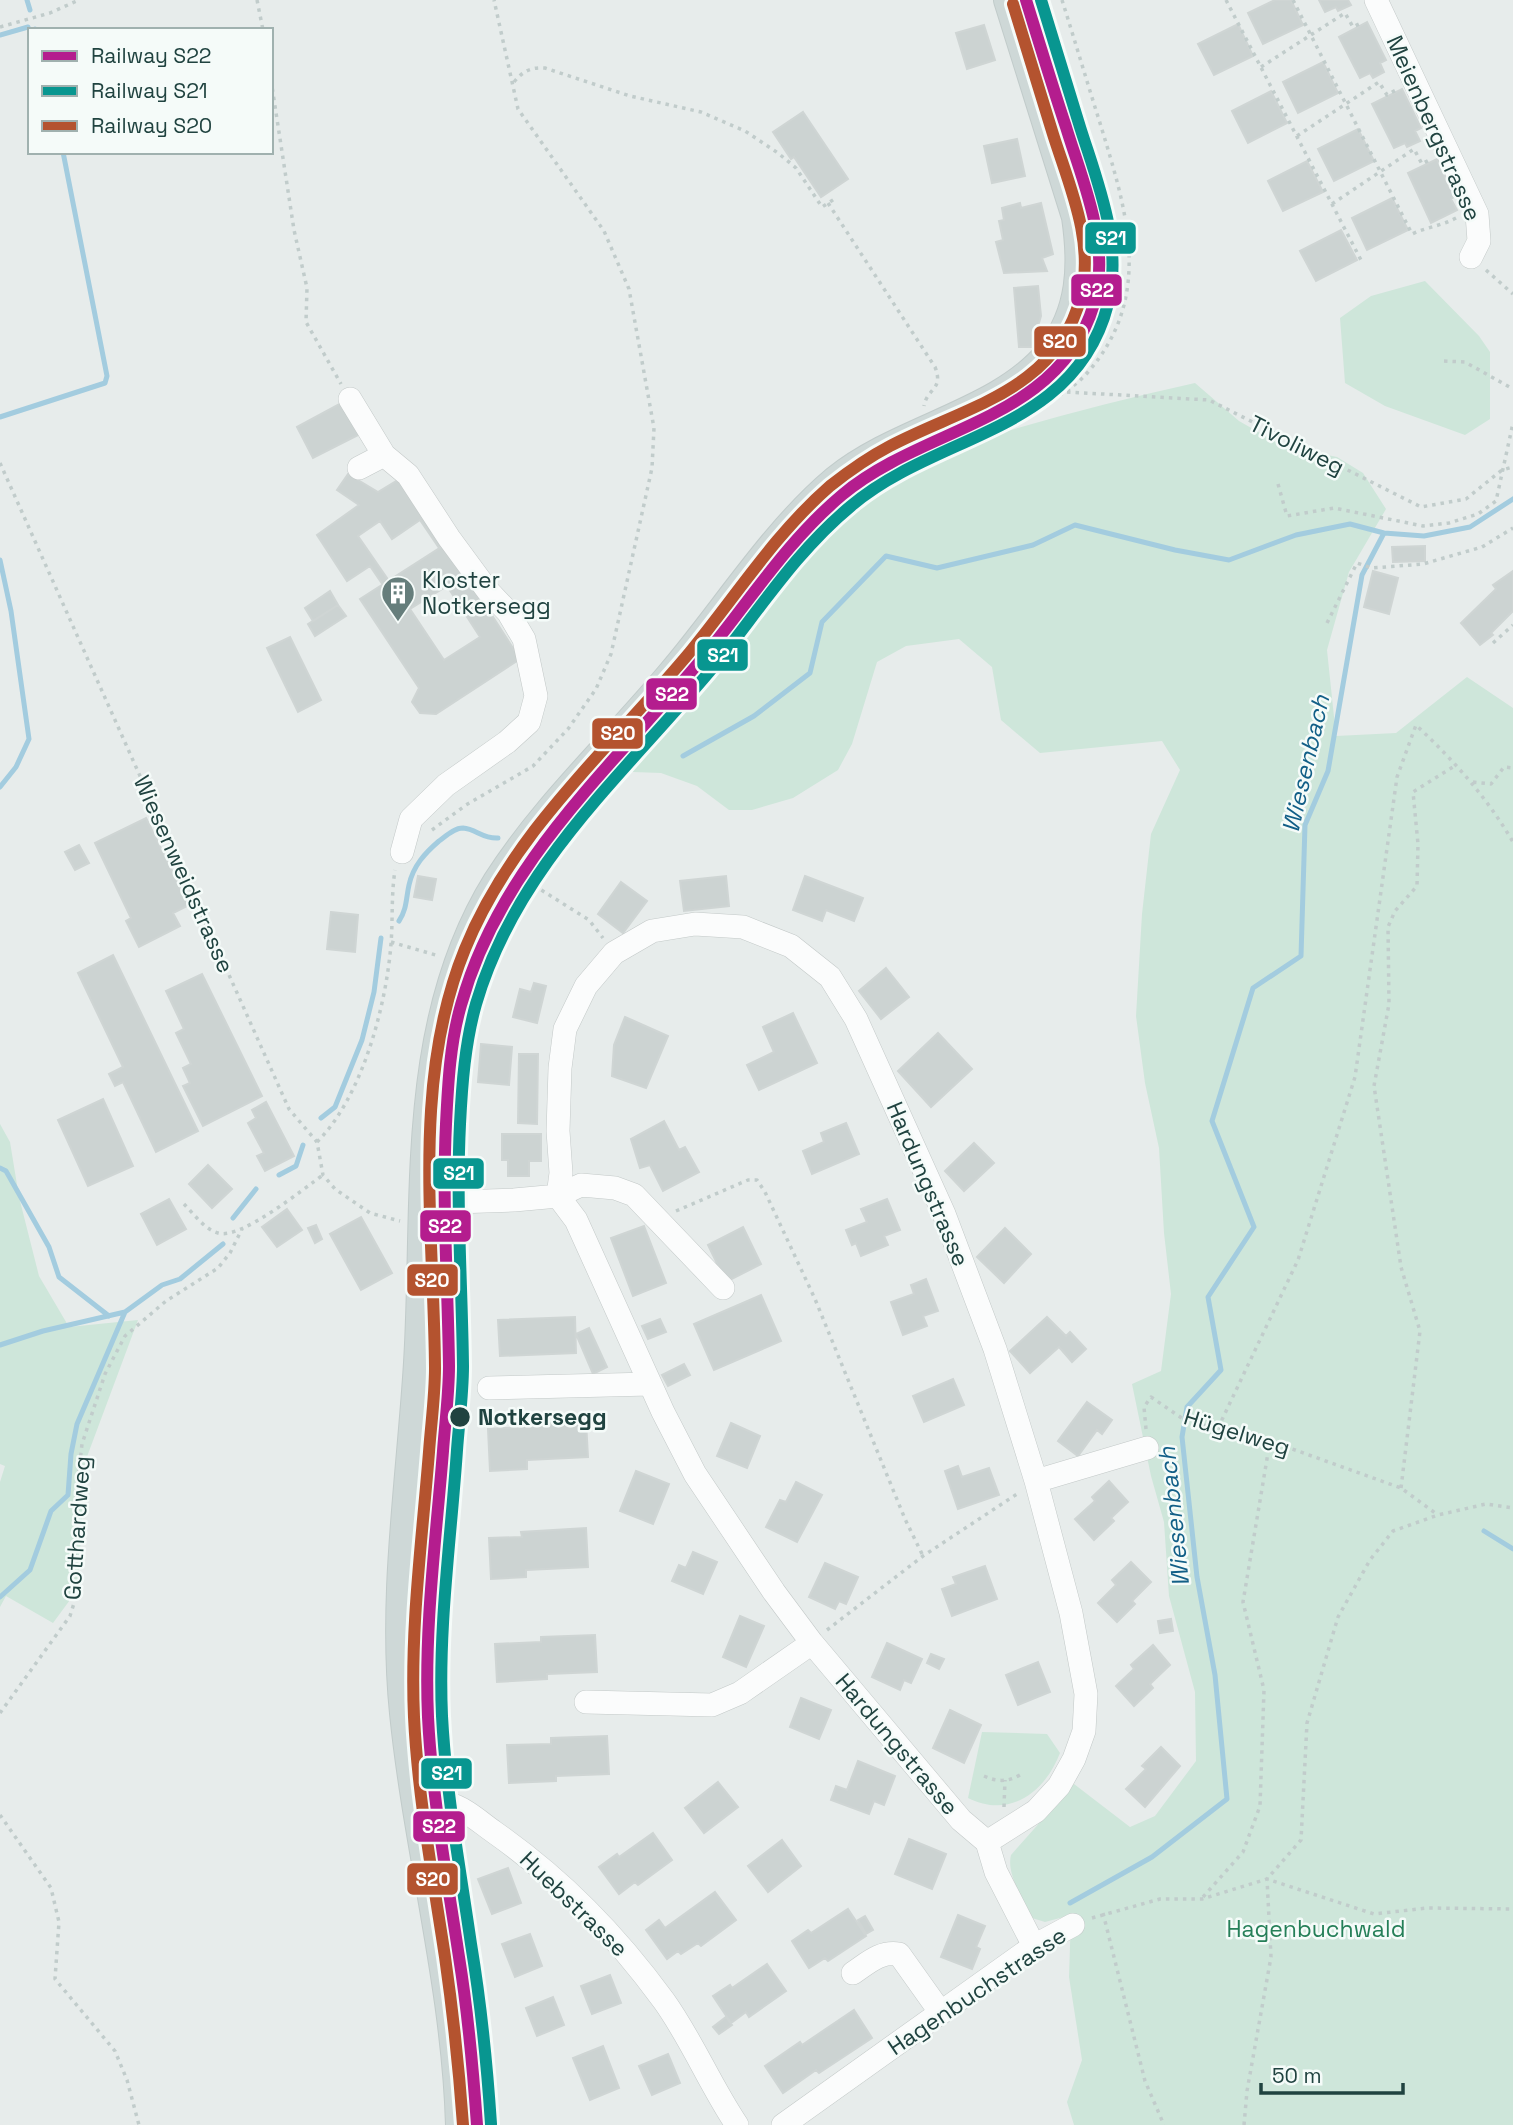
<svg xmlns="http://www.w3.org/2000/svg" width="1513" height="2125" viewBox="0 0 1513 2125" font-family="'Space Grotesk',sans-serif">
<rect width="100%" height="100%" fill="#e7eceb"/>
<path fill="#cee6da" d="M1425 281 1479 336 1490 352V419L1465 435 1385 406 1345 383 1340 318 1371 296Z
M1195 383 1239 421 1283 446 1337 457 1363 473 1386 509 1349 572 1327 650 1336 736 1396 733 1467 677 1513 708V2125H1074L1067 2102 1082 2060 1069 1977 1071 1915 1045 1922 1032 1918C1024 1900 1006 1875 1011 1855L1074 1784 1130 1827 1155 1816 1196 1761 1195 1692 1169 1596 1164 1522 1151 1476 1132 1384 1161 1371 1171 1294 1164 1233 1159 1148 1145 1083 1136 1016 1142 914 1151 834 1180 770 1162 741 1040 753 1001 720 992 667 959 639 906 646 877 662 852 744 838 770 793 798 752 810H729L697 786 661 773 633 772 627 761 821 525C841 508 860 487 884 475 918 458 957 446 994 435 1060 415 1128 398 1195 383Z
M0 1124 10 1142 19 1197 39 1276 69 1327 138 1320 85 1462 78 1589 53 1623 6 1596 0 1607V1482L5 1466 0 1464Z
M982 1732 1047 1734 1060 1753C1045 1792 1010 1819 968 1798Z"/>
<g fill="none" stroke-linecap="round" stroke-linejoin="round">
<path stroke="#a3ccdf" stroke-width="5" d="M27 0 30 10
M35 29V30
M0 35 28 27
M0 417 105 383 107 376 63 152
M0 560 11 611 29 739 16 767 0 787
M683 756 754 716 810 673 822 622 886 556 937 568 1033 545 1075 525 1175 550 1229 560 1296 535 1350 524 1384 533 1424 536 1470 527 1513 499
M399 921C407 909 406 898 409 885 413 866 425 853 439 841 446 836 454 828 463 828 476 829 483 839 498 838
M321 1118 335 1107 362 1040 374 992 381 938
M0 1168 6 1171 49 1247 59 1277 109 1316
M279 1175 296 1166 303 1145
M233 1218 256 1189
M0 1345 43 1331 125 1312
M1484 1531 1513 1549
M0 1597 30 1570 51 1511 68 1495 71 1454 77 1424 125 1312 162 1285 180 1279 223 1244
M1070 1903 1152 1857 1227 1799 1215 1675 1197 1577 1182 1437 1187 1407 1221 1370 1208 1297 1254 1227 1212 1121 1253 988 1301 956 1305 825 1328 771 1362 575 1384 533"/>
</g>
<path fill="#ccd3d2" stroke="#cfd5d4" stroke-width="2" fill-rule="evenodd" d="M1275 0H1291L1303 25 1263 44 1248 13Z
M1319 0H1348L1351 5 1338 11 1336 7 1325 12Z
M1367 22 1386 60 1380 63 1384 72 1373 78 1370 73 1360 78 1339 37Z
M1238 24 1253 56 1214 75 1198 44Z
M984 25 995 60 967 69 956 33Z
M1323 62 1338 93 1298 113 1283 82Z
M1402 89 1421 128 1415 131 1420 141 1407 147 1405 143 1394 148 1372 104Z
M1271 91 1287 123 1248 143 1232 111Z
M803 112 848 179 821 197 794 157 791 159 773 132Z
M1358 129 1374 161 1334 181 1318 149Z
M1017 139 1025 176 992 183 984 146Z
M1437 159 1454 197 1451 199 1457 210 1431 223 1408 173Z
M1307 161 1323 192 1283 211 1268 181Z
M1392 198 1408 230 1367 250 1352 218Z
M1020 203 1021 208 1041 203 1053 254 1042 258 1047 271 1004 273 996 242 1003 240 999 221 1004 220 1002 208Z
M1341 230 1357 260 1316 281 1300 251Z
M1038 286 1041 316 1032 347H1019L1014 288Z
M343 402 360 434 313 458 297 427Z
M348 474 378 492 401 478 446 544 439 548 420 520 392 539 380 521 358 536 389 581 383 585 370 566 347 581 317 535 359 505 337 490Z
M446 544 520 659 436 714 420 713 412 702 419 688 360 599ZM447 586 480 637 444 660 410 609Z
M1425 546V561L1393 562 1392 547Z
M1373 571 1398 578 1389 614 1364 607Z
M1513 571V611L1491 633 1493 635 1480 645 1461 623 1496 589 1493 585Z
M330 591 338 605 313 621 305 608Z
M338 605 346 616 315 636 308 624Z
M290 637 321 700 298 712 267 648Z
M146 818 189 905 173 913 180 926 139 947 126 921 131 918 95 843Z
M79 845 89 863 75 870 65 852Z
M418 876 436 879 432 900 414 897Z
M726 876 729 906 684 911 680 881Z
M805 876 863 898 854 921 826 910 822 921 793 910Z
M621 882 647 901 623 933 598 914Z
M331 912 358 915 355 952 327 949Z
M113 955 198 1131 156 1152 123 1082 115 1086 109 1074 123 1067 78 973Z
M886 968 909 997 881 1019 859 991Z
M202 974 262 1096 203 1126 183 1086 190 1083 183 1068 191 1064 176 1033 184 1029 166 991Z
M534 983 546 986 537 1023 513 1017 520 989 531 992Z
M793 1013 817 1063 759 1090 747 1065 774 1052 763 1027Z
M625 1017 668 1036 646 1088 612 1076 614 1045Z
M938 1033 972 1069 931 1107 898 1071Z
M481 1044 512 1047 509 1085 478 1082Z
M519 1054H538L537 1124 518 1123Z
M103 1099 133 1166 88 1186 58 1120Z
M266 1102 294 1156 265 1171 257 1156 264 1153 248 1123 256 1118 252 1110Z
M664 1121 679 1150 685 1147 699 1172 663 1191 650 1165 640 1168 631 1139Z
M846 1123 859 1154 812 1174 803 1151 824 1142 821 1133Z
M502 1134H541V1161H529V1176H508V1160H502Z
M974 1143 994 1163 964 1191 945 1171Z
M208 1165 232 1189 212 1208 189 1184Z
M169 1199 186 1229 157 1245 141 1214Z
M887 1199 900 1230 884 1236 888 1245 861 1256 856 1243 852 1245 846 1230 867 1222 861 1209Z
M287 1209 302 1230 277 1247 262 1227Z
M361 1217 392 1273 361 1290 330 1234Z
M316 1225 322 1239 315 1243 308 1228Z
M644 1226 666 1283 633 1296 611 1238Z
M743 1227 761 1264 726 1282 708 1245Z
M1005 1228 1031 1254 1004 1283 977 1257Z
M926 1279 938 1311 923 1316 927 1326 903 1335 891 1302 914 1294 911 1285Z
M761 1295 781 1341 714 1370 694 1324Z
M575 1317 576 1353 500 1356 498 1320Z
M1047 1317 1066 1336 1070 1332 1086 1349 1072 1362 1059 1347 1030 1373 1010 1351Z
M660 1319 666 1332 648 1339 642 1326Z
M589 1328 607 1367 593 1374 576 1334Z
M684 1364 690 1375 668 1386 662 1375Z
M953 1379 964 1405 924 1422 913 1396Z
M1087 1402 1112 1420 1102 1434 1097 1430 1078 1456 1058 1441Z
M586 1421 588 1457 527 1460V1469L490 1471 488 1429 522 1427V1424Z
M731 1423 760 1436 747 1468 717 1456Z
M958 1466 962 1477 989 1468 999 1495 958 1509 945 1471Z
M636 1471 669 1484 653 1524 620 1511Z
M1109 1481 1128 1502 1111 1518 1114 1521 1094 1540 1075 1519 1095 1501 1092 1497Z
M796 1482 822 1495 797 1542 766 1527 780 1500 786 1502Z
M586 1528 588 1567 526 1570V1577L491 1579 489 1538 522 1537 521 1532Z
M693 1552 717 1562 703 1594 672 1581 679 1565 686 1568Z
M1131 1562 1151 1582 1132 1601 1135 1604 1117 1622 1098 1603 1116 1585 1112 1580Z
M825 1563 858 1577 846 1604 839 1601 835 1609 809 1597Z
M985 1566 997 1599 952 1616 942 1589 956 1584 953 1577Z
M740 1616 764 1626 746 1667 723 1657Z
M1171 1619 1173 1631 1160 1633 1158 1621Z
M595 1635 597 1672 547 1674V1679L497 1682 495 1644 541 1642V1637Z
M887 1643 922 1659 911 1683 904 1680 900 1690 872 1677Z
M1153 1645 1170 1665 1150 1684 1153 1688 1134 1706 1116 1686 1134 1669 1131 1665Z
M931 1654 944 1659 939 1669 927 1663Z
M1038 1662 1050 1692 1018 1705 1006 1675Z
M801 1698 831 1710 819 1739 790 1727Z
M950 1710 981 1725 964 1763 933 1748Z
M607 1736 609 1774 556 1776V1781L509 1783 507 1745 551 1744V1738Z
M1161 1747 1180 1766 1145 1807 1126 1789 1146 1769 1142 1766Z
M858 1761 895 1776 884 1805 874 1801 869 1814 831 1800 836 1786 847 1790Z
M718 1782 738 1807 704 1833 685 1808Z
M653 1833 672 1860 638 1885 635 1882 619 1894 599 1867 617 1854 619 1857Z
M909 1839 946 1854 932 1889 895 1874Z
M782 1840 801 1866 768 1892 748 1866Z
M508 1868 521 1903 492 1914 478 1879Z
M715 1892 736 1920 701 1946 698 1943 681 1954 678 1951 667 1959 646 1930 659 1920 665 1928Z
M848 1909 866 1936 828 1961 825 1958 809 1968 792 1941 808 1930 811 1933Z
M958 1915 985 1926 976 1947 980 1949 972 1969 941 1957Z
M865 1916 873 1930 866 1934 858 1920Z
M530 1934 542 1966 515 1977 502 1944Z
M767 1964 786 1991 749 2017 746 2012 731 2023 713 1996 730 1985 732 1988Z
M610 1975 621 2003 592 2014 581 1986Z
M553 1997 564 2025 537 2036 526 2008Z
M854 2010 872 2038 819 2073 816 2070 783 2093 765 2066 800 2042 802 2045Z
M726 2017 732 2025 719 2034 713 2027Z
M603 2046 619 2088 590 2100 573 2058Z
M668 2054 680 2083 652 2095 639 2066Z"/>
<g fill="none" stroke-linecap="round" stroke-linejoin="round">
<g stroke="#c3c9c8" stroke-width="24">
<path id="minor" d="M1376 0 1477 214 1479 241 1471 257
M350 399 384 455 408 475 449 538 488 591 508 612 524 639 536 696 529 722 507 742 446 785 411 819 402 852
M359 468 384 455
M558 1196 561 1173 558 1131 560 1068 565 1029 586 986 614 953 652 931 695 924 743 927 791 946 830 977 856 1019 944 1214 995 1349 1036 1481 1071 1613 1086 1694 1084 1731 1074 1759 1059 1786 1036 1811 987 1842
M558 1196 581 1185 615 1188 634 1195 723 1288
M424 1203 514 1200 558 1196 576 1220 663 1412 695 1474 774 1592 812 1643 961 1820 987 1842 996 1872 1034 1946
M489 1388 650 1384
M1036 1481 1147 1448
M586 1702 712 1705 740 1693 812 1643
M417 1804C428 1803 439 1801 449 1804 465 1808 481 1823 494 1832 562 1880 615 1934 664 2001 692 2040 710 2085 737 2125
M853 1973C868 1963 880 1951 899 1954L941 2013
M783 2125 1034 1946 1073 1925"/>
</g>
<g stroke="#c1cbca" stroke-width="30">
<path id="major" d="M460 2125C456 1986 418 1851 404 1713 392 1596 411 1479 418 1363 428 1202 408 1025 497 882 546 805 615 742 673 672 725 611 774 532 836 480 900 428 1000 414 1050 352 1082 311 1083 265 1076 217L1008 0"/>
</g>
<path stroke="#c1cccb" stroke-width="3.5" stroke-dasharray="3.5 5" stroke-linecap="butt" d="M257 0 263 30
M1226 0 1362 262
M1293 0 1412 234C1427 227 1441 226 1456 218
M0 27 50 13 79 0
M1261 67 1345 13 1353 27 1363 22
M271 80 294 230 307 288 306 322 341 384
M514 82C523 71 531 67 545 68L630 96 701 112 745 131 778 153 796 168 822 207 836 198
M1297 136 1379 82 1387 95 1396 90
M828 203 935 367C944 390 927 388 924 406
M1332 204 1414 149 1422 164 1429 160
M1486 270 1513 294
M1444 361 1465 362 1513 389
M1067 392 1209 400 1421 507 1466 499 1502 470 1513 467
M1005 419C1034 407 1067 397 1088 372 1155 295 1126 209 1100 123 1087 82 1075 41 1062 0
M0 463 289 1109 317 1142 323 1175 335 1189 370 1213 400 1221
M1278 484 1287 516 1334 508 1423 526 1449 523 1478 514 1496 501 1513 423
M1327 623 1357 563 1372 568 1423 564 1482 547 1513 528
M1493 643 1513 625
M1473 782 1491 784 1504 767 1513 768
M432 830 466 805 533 766 568 729 596 689 611 654 652 468 654 428 629 289 604 231 518 109 494 0
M527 881 589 920 603 938
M391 942 439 956
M317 1142C362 1097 386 1007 391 944 393 918 391 897 395 870
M453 1181 458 1078 462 1053
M184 1204C194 1214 204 1229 218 1233 241 1240 303 1189 323 1175
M676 1211 748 1180H757L765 1192 815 1299 905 1519 923 1556
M439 1404H458
M1218 1428 1298 1260 1355 1077 1397 777 1416 725C1454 761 1486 796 1513 842
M1146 1429 1144 1407 1151 1397 1186 1421 1270 1441 1401 1488 1438 1515
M1401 1488 1420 1331 1401 1267 1374 1086 1389 1004 1388 927 1395 911 1417 886 1418 844 1413 792 1456 765
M827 1630 923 1556 1020 1492
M0 1713 70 1616 75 1600 76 1496 82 1444 105 1374 125 1336 166 1301 218 1268 230 1253 242 1229
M984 1776C997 1782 1008 1782 1020 1775
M454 1786 442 1681V1617L458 1404 456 1221
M1004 1807 1005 1780
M0 1815 51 1888 59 1922 55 1979 115 2051 127 2080 139 2125
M1203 1897 1243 1852 1260 1806 1264 1690 1243 1602 1270 1441
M1103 1913 1145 2081 1164 2125
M1092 1918 1160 1899H1202L1267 1879 1301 1840 1307 1723 1338 1617 1370 1560 1393 1531 1438 1515 1486 1504 1513 1508
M1244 2125 1247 2091 1271 1957 1267 1879 1374 1914 1427 1908 1513 1909"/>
<use href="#minor" stroke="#fbfcfc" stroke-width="23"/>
<use href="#major" stroke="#ced8d7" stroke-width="28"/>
<path stroke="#c8cccc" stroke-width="5" stroke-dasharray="14 7" stroke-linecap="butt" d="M431 1767 417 1640V1595L431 1408 443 1300 446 1226"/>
<g stroke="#f5fbf9" stroke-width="18">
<path id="rail-1" d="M477 2125C473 2068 468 2013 459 1957 447 1877 432 1797 428 1717 424 1628 436 1539 443 1451 445 1423 449 1394 449 1366 448 1286 442 1205 446 1124 448 1084 450 1043 461 1005 500 864 610 769 701 660 747 605 786 542 842 495 925 425 1059 422 1094 304 1111 244 1083 183 1066 127 1052 85 1039 42 1026 0"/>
</g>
<g stroke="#f5fbf9" stroke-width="18">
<path id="rail-2" d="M491 2124C487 2064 481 2004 471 1944 460 1868 446 1792 442 1716 438 1628 451 1538 457 1450 459 1422 463 1394 463 1366 462 1285 456 1204 460 1124 462 1084 465 1043 476 1004 516 867 621 777 710 671 756 615 795 552 851 506 938 432 1075 433 1108 304 1123 244 1098 184 1080 127 1067 85 1054 42 1041 0"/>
</g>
<g stroke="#f5fbf9" stroke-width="18">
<path id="rail-3" d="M463 2125C459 2069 453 2013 445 1957 433 1877 418 1798 414 1717 410 1629 422 1540 429 1452 431 1424 435 1396 435 1368 434 1230 411 1081 465 949 512 832 611 747 690 652 736 596 775 534 830 486 849 471 869 457 890 446 966 406 1057 391 1081 296 1095 240 1068 183 1052 131 1039 89 1026 46 1013 4"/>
</g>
<use href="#rail-1" stroke="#b41d8e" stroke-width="12"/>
<use href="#rail-2" stroke="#089690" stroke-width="12"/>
<use href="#rail-3" stroke="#b4532f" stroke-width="12"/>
</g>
<defs>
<g id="building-pin" transform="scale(1.75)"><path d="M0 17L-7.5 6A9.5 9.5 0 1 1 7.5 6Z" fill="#667e7c" stroke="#f5fbf9"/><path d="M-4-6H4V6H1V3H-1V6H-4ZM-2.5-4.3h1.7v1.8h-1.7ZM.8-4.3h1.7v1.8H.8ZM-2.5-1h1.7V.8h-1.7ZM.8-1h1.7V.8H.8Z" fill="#fff"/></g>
</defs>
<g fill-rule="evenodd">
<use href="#building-pin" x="398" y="593"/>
</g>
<circle fill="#204340" stroke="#f5fbf9" stroke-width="2.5" cx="460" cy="1417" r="11"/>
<g text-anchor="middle" stroke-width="5" stroke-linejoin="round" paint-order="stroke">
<g font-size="23" fill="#204340" stroke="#f5fbf9">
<text transform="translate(1434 128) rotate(66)" y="8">Meienbergstrasse</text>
<text transform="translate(1297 445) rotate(27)" y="8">Tivoliweg</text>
<text transform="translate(184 874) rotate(66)" y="8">Wiesenweidstrasse</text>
<text transform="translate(928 1184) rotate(67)" y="8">Hardungstrasse</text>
<text transform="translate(1237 1432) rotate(17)" y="8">Hügelweg</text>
<text transform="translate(77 1528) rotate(-86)" y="8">Gotthardweg</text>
<text transform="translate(897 1744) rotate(50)" y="8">Hardungstrasse</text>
<text transform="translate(574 1904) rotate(44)" y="8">Huebstrasse</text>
<text transform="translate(977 1991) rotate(-34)" y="8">Hagenbuchstrasse</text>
</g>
<g font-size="23" fill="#204340" stroke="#f5fbf9" text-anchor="start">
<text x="422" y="588">Kloster<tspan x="422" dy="26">Notkersegg</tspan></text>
</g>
<g font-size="23" font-weight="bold" fill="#204340" stroke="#f5fbf9" text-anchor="start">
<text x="478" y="1425">Notkersegg</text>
</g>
<g font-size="23" fill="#257f58" stroke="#f5fbf9">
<text x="1316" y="1937">Hagenbuchwald</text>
</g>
<g font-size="24" font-style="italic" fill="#125f87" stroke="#f5fbf9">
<text transform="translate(1306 764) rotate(-77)" y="8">Wiesenbach</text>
<text transform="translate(1174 1517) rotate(-96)" y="8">Wiesenbach</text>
</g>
</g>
<g stroke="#f5fbf9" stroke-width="2.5">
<rect x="1084" y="221" width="53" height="34" rx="7" fill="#089690"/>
<rect x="1070" y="273" width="53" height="34" rx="7" fill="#b41d8e"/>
<rect x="1033" y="325" width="54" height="33" rx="7" fill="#b4532f"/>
<rect x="696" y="638" width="53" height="34" rx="7" fill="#089690"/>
<rect x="645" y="677" width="53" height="34" rx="7" fill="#b41d8e"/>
<rect x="591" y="717" width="53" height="33" rx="7" fill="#b4532f"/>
<rect x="432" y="1157" width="53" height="33" rx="7" fill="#089690"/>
<rect x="419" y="1209" width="53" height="34" rx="7" fill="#b41d8e"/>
<rect x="406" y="1263" width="53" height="34" rx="7" fill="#b4532f"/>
<rect x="420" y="1757" width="53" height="33" rx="7" fill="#089690"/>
<rect x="412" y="1810" width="54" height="33" rx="7" fill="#b41d8e"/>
<rect x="406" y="1862" width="53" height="34" rx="7" fill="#b4532f"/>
</g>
<g font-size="19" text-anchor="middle" font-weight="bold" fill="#fff">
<text x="1111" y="245">S21</text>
<text x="1097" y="297">S22</text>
<text x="1060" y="348">S20</text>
<text x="723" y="662">S21</text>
<text x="672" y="701">S22</text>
<text x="618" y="740">S20</text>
<text x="459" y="1180">S21</text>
<text x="445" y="1233">S22</text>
<text x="432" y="1287">S20</text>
<text x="447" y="1780">S21</text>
<text x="439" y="1833">S22</text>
<text x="433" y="1886">S20</text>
</g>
<rect x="28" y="28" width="245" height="126" fill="#f5fbf9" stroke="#a0b1af" stroke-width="2"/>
<rect x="42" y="51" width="35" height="10" fill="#b41d8e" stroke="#a0b1af" stroke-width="2"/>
<text x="91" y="63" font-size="21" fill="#204340">Railway S22</text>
<rect x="42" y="86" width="35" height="10" fill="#089690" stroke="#a0b1af" stroke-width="2"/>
<text x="91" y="98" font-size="21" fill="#204340">Railway S21</text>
<rect x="42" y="121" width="35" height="10" fill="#b4532f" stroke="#a0b1af" stroke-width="2"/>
<text x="91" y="133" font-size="21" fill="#204340">Railway S20</text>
<path d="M1261 2083v10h142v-10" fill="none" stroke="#204340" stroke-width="3.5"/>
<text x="1272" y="2083" font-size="21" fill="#204340" stroke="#f5fbf9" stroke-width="5" paint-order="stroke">50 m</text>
</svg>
